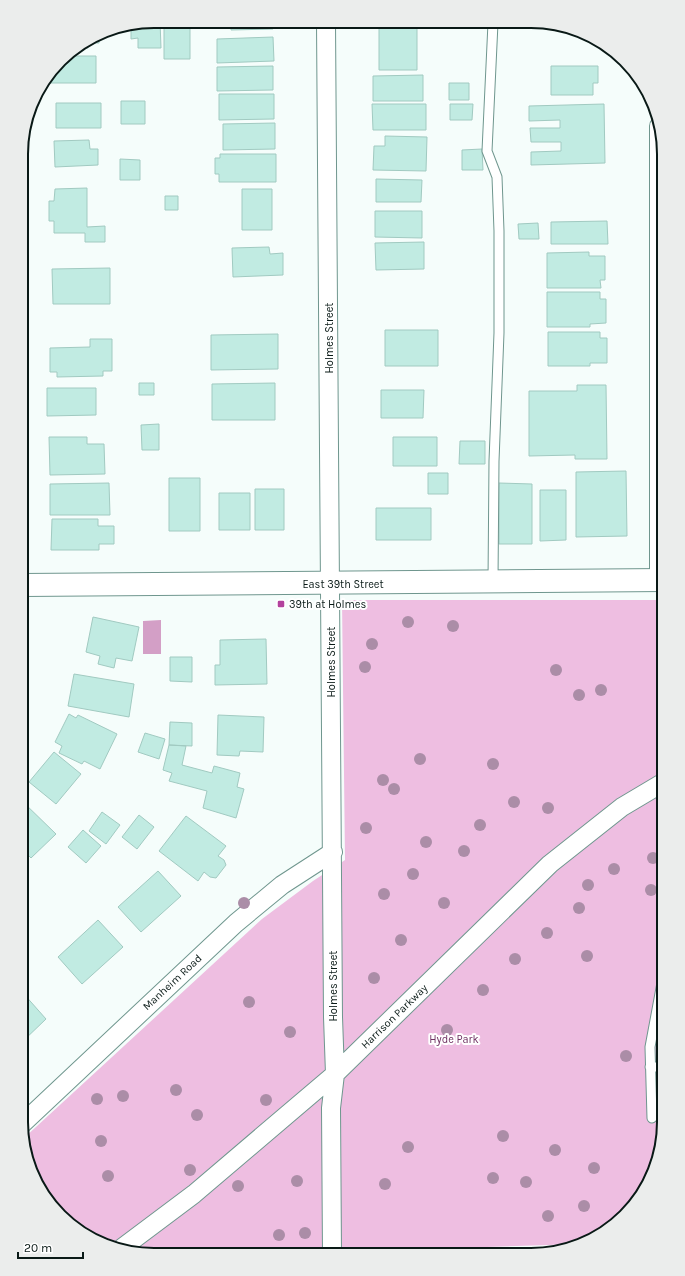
<svg xmlns="http://www.w3.org/2000/svg" width="685" height="1276" viewBox="0 0 685 1276" font-family="Karla,sans-serif">
<rect width="100%" height="100%" fill="#f5fdfb"/>
<path fill="#eebee1" d="M342 600H664V1131L654 1173 636 1203 605 1232 581 1244 332 1252 323 1254H136L73 1227 48 1203 28 1165 24 1138 262 919 313 881 345 860Z"/>
<path fill="#d39fc6" d="M161 620V654H143V621Z"/>
<path fill="#c1ebe2" stroke="#a1cac1" d="M154 21H160L161 48H138V38L131 39V26Z
M164 21H190V59H164Z
M231 21 273 22V29L231 30Z
M379 22 417 23V70H379Z
M545 23 557 24 561 25H545Z
M99 34V43H88V48H75Z
M273 37 274 61 217 63V39Z
M64 56H96V83H45Z
M273 66V90L217 91V67Z
M551 66H598V83H593V95H551Z
M423 75V101H373V76Z
M449 83H469V100H449Z
M219 94H274V119L219 120Z
M121 101H145V124H121Z
M56 103H101V128H56Z
M372 104H426V130H373Z
M450 104H473L472 120H450Z
M604 104 605 163 531 165V152L561 151V142H531L530 128H560V120L529 121V106Z
M275 123V149L223 150V124Z
M385 136 427 137 426 171 373 170 374 146H385Z
M89 140 90 149H98V165L55 167 54 141Z
M482 149 483 170H462V150Z
M220 154H276V182H219V174H215V158H220Z
M120 159 140 160V180H120Z
M376 179 422 180 421 202H376Z
M87 188V227L105 226V242H85V233H54V221H49V201H54L55 189Z
M242 189H272V230H242Z
M165 196H178V210H165Z
M375 211H422V238L375 237Z
M607 221 608 244H551V222Z
M538 223 539 239H519L518 224Z
M424 242V269L376 270 375 243Z
M269 247 270 254 283 253V275L233 277 232 248Z
M589 252V256H605V280H600L601 288H547V253Z
M110 268V304H53L52 269Z
M547 292H600V299H606V323L590 324V327H547Z
M385 330H438V366H385Z
M548 332H600V338H607V363H590V366H548Z
M278 334V369L211 370V335Z
M90 339H112V371H103V376L57 377V372H50V348L90 347Z
M139 383H154V395H139Z
M275 383V420H212V384Z
M577 385H606L607 459H575V455L529 456V391H577Z
M47 388H96V415L47 416Z
M381 390H424L423 418H381Z
M159 424V450H142L141 425Z
M49 437H87V444H104L105 474 50 475Z
M393 437H437V466H393Z
M460 441H485V464H459Z
M626 471 627 536 576 537V472Z
M428 473H448V494H428Z
M169 478H200V531H169Z
M109 483 110 515H50V484Z
M499 483 532 484V544H499Z
M255 489H284V530H255Z
M540 490H566V540L540 541Z
M219 493H250V530H219Z
M376 508H431V540H376Z
M52 519H98V526H114V544H99V550H51Z
M93 617 139 627 132 661 116 658 114 668 98 664 100 656 86 652Z
M266 639 267 684 215 685V665H220V640Z
M170 657H192V682L170 681Z
M74 674 134 684 129 717 68 706Z
M69 714 76 718 78 715 117 734 100 769 84 761 82 764 59 753 62 746 55 742Z
M218 715 264 717 263 752 240 751 239 756 217 755Z
M170 722 192 723V746L169 745Z
M145 733 165 739 159 759 138 752Z
M169 745 186 746 182 765 212 773 214 766 240 773 237 787 244 789 236 818 203 808 207 791 169 781 172 773 163 770Z
M54 752 81 774 56 804 29 782Z
M21 800 56 834 31 858 21 848Z
M102 812 120 825 106 844 89 831Z
M139 815 154 827 137 849 122 837Z
M186 816 226 846 218 856 224 860 226 865 216 878 210 877 204 872 198 881 159 851Z
M83 830 101 846 86 863 68 847Z
M158 871 181 896 141 932 118 907Z
M98 920 123 947 82 984 58 957Z
M23 993 46 1019 21 1043V995Z"/>
<g fill="none" stroke-linecap="round" stroke-linejoin="round">
<g stroke="#6f968e" stroke-width="11">
<path id="lane" d="M493 582 494 461 499 333V231L497 177 487 151 493 23
M650 1067H664
M652 1118 650 1047 664 972"/>
</g>
<g stroke="#6f968e" stroke-width="20">
<path id="street" d="M326 22 333 1017 335 1074 331 1108 332 1254
M659 580V126
M21 1125 236 923 282 885 333 852
M122 1248 194 1194 335 1074 550 864 622 807 664 782"/>
</g>
<g stroke="#6f968e" stroke-width="24">
<path id="secondary" d="M22 585 664 580"/>
</g>
<use href="#lane" stroke="#fff" stroke-width="9"/>
<use href="#street" stroke="#fff" stroke-width="18"/>
<use href="#secondary" stroke="#fff" stroke-width="22"/>
</g>
<g fill="#ab8da7">
<circle cx="408" cy="622" r="6"/>
<circle cx="453" cy="626" r="6"/>
<circle cx="372" cy="644" r="6"/>
<circle cx="365" cy="667" r="6"/>
<circle cx="556" cy="670" r="6"/>
<circle cx="601" cy="690" r="6"/>
<circle cx="579" cy="695" r="6"/>
<circle cx="420" cy="759" r="6"/>
<circle cx="493" cy="764" r="6"/>
<circle cx="383" cy="780" r="6"/>
<circle cx="394" cy="789" r="6"/>
<circle cx="514" cy="802" r="6"/>
<circle cx="548" cy="808" r="6"/>
<circle cx="480" cy="825" r="6"/>
<circle cx="366" cy="828" r="6"/>
<circle cx="426" cy="842" r="6"/>
<circle cx="464" cy="851" r="6"/>
<circle cx="653" cy="858" r="6"/>
<circle cx="614" cy="869" r="6"/>
<circle cx="413" cy="874" r="6"/>
<circle cx="588" cy="885" r="6"/>
<circle cx="651" cy="890" r="6"/>
<circle cx="384" cy="894" r="6"/>
<circle cx="244" cy="903" r="6"/>
<circle cx="444" cy="903" r="6"/>
<circle cx="579" cy="908" r="6"/>
<circle cx="547" cy="933" r="6"/>
<circle cx="401" cy="940" r="6"/>
<circle cx="587" cy="956" r="6"/>
<circle cx="515" cy="959" r="6"/>
<circle cx="374" cy="978" r="6"/>
<circle cx="483" cy="990" r="6"/>
<circle cx="249" cy="1002" r="6"/>
<circle cx="447" cy="1030" r="6"/>
<circle cx="290" cy="1032" r="6"/>
<circle cx="626" cy="1056" r="6"/>
<circle cx="176" cy="1090" r="6"/>
<circle cx="123" cy="1096" r="6"/>
<circle cx="97" cy="1099" r="6"/>
<circle cx="266" cy="1100" r="6"/>
<circle cx="197" cy="1115" r="6"/>
<circle cx="503" cy="1136" r="6"/>
<circle cx="101" cy="1141" r="6"/>
<circle cx="408" cy="1147" r="6"/>
<circle cx="555" cy="1150" r="6"/>
<circle cx="594" cy="1168" r="6"/>
<circle cx="190" cy="1170" r="6"/>
<circle cx="108" cy="1176" r="6"/>
<circle cx="493" cy="1178" r="6"/>
<circle cx="297" cy="1181" r="6"/>
<circle cx="526" cy="1182" r="6"/>
<circle cx="385" cy="1184" r="6"/>
<circle cx="238" cy="1186" r="6"/>
<circle cx="584" cy="1206" r="6"/>
<circle cx="548" cy="1216" r="6"/>
<circle cx="305" cy="1233" r="6"/>
<circle cx="279" cy="1235" r="6"/>
</g>
<rect fill="#b3429d" stroke="#fff" stroke-width="1.5" x="277" y="600" width="8" height="8" rx="2"/>
<g text-anchor="middle" stroke-width="4" stroke-linejoin="round" paint-order="stroke">
<g font-size="11" fill="#091916" stroke="#fff">
<text transform="translate(329 338) rotate(-90)" y="4">Holmes Street</text>
<text x="343" y="588">East 39th Street</text>
<text transform="translate(331 662) rotate(-90)" y="4">Holmes Street</text>
<text transform="translate(172 982) rotate(-43)" y="4">Manheim Road</text>
<text transform="translate(333 986) rotate(-90)" y="4">Holmes Street</text>
<text transform="translate(394 1016) rotate(-44)" y="4">Harrison Parkway</text>
</g>
<g font-size="11" fill="#091916" stroke="#fff" text-anchor="start">
<text x="289" y="608">39th at Holmes</text>
</g>
<g font-size="11" fill="#6f3162" stroke="#fff">
<text x="454" y="1043">Hyde Park</text>
</g>
</g>
<path d="M0 0H685V1276H0ZM154 28H531A126 126 0 0 1 657 154V1122A126 126 0 0 1 531 1248H154A126 126 0 0 1 28 1122V154A126 126 0 0 1 154 28Z" fill="#ebedec" fill-rule="evenodd"/>
<path fill="none" stroke="#091916" stroke-width="2" d="M154 28H531A126 126 0 0 1 657 154V1122A126 126 0 0 1 531 1248H154A126 126 0 0 1 28 1122V154A126 126 0 0 1 154 28Z"/>
<path d="M18 1252v6h65v-6" fill="none" stroke="#091916" stroke-width="2"/>
<text x="24" y="1252" font-size="12" fill="#091916" stroke="#ffffff" stroke-width="3" paint-order="stroke">20 m</text>
</svg>
